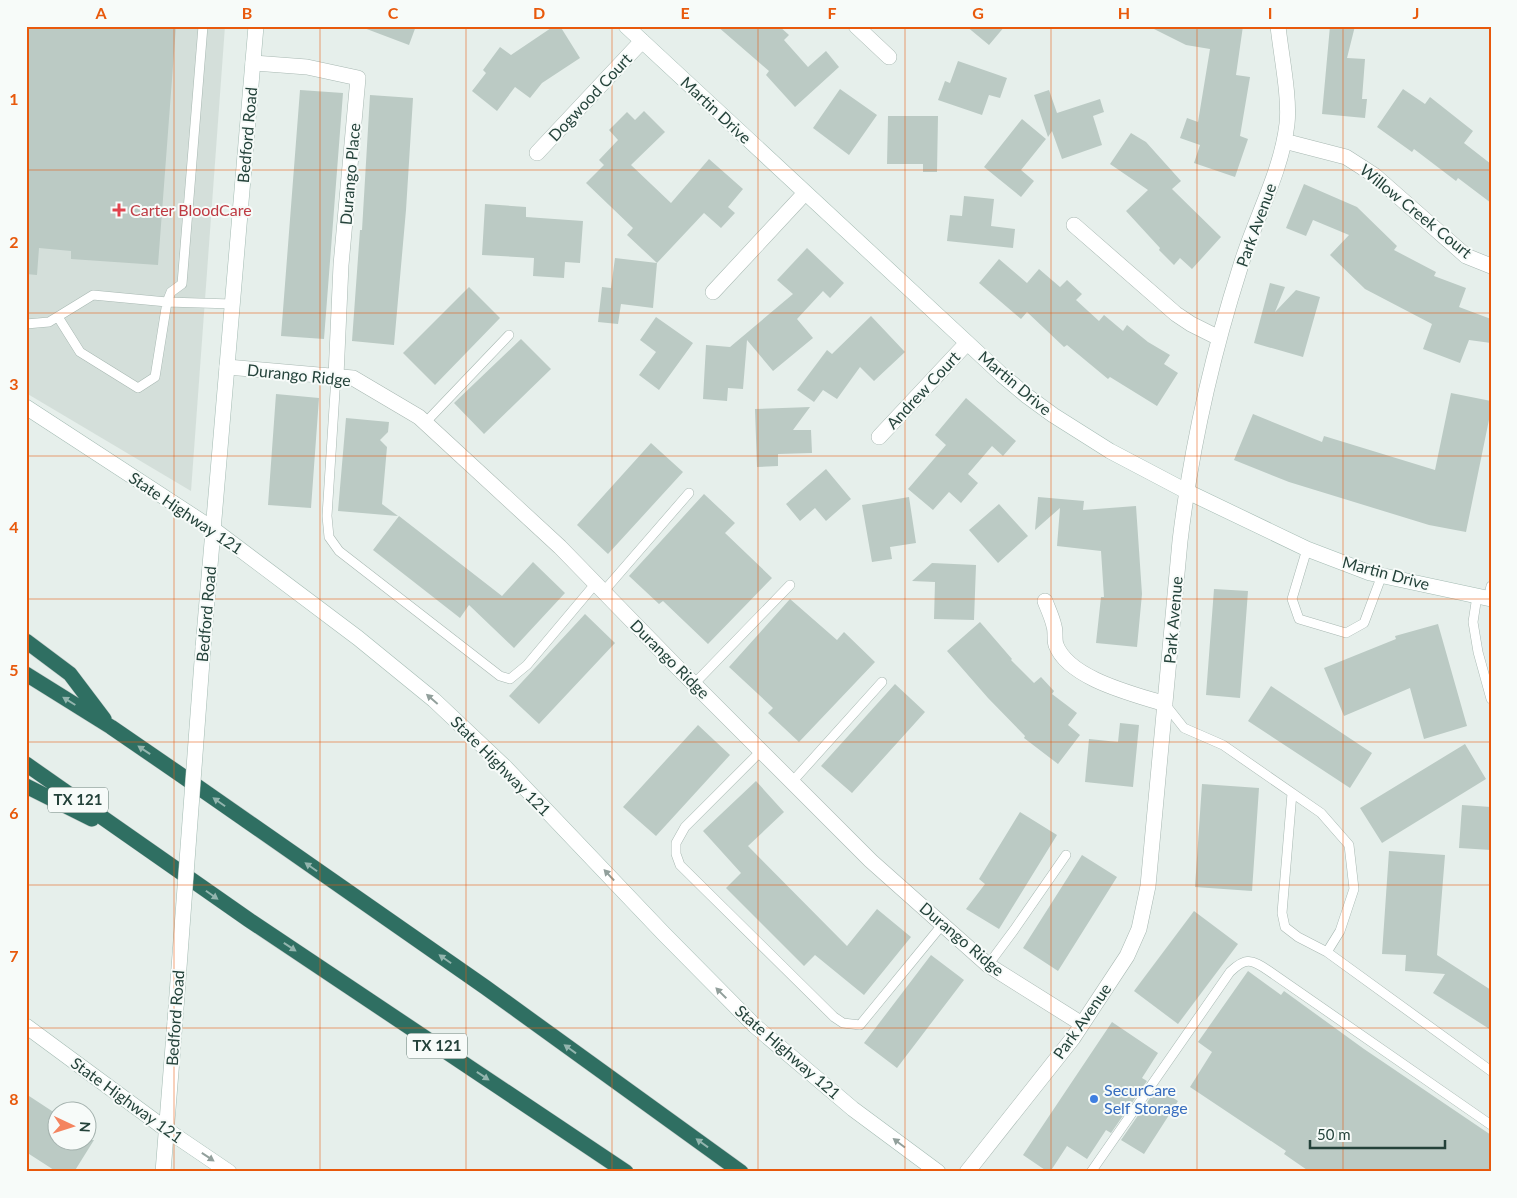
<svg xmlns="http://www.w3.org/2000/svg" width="1517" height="1198" viewBox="0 0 1517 1198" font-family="Lato,sans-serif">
<rect width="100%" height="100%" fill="#e6efeb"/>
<path fill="#d4dfda" d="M26 26H225L191 491 26 393Z"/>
<path fill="#bbcac4" d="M26 26H176L158 265 71 259V251L39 248 37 275 26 274Z
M365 26H416L409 45 364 28Z
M554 26H560L580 58 542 83 530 98 515 87 497 111 472 91 486 73 483 70 500 47 511 55Z
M717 26H779L789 35 784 40 808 67 826 51 839 67 795 107 766 75 769 71Z
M966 26H1005L989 45Z
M1148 26H1243L1236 75 1250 77 1240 136 1248 139 1235 177 1194 163 1200 145 1180 138 1187 118 1198 122 1210 49 1186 45Z
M1330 26H1355L1347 58 1365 59 1362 99H1367L1365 118 1322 114Z
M958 61 1007 78 1000 98 989 95 982 115 938 100 945 81 950 83Z
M840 89 877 115 849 155 813 128Z
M1403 89 1425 104 1430 97 1473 131 1464 143 1491 164V203L1458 178 1456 181 1414 149 1412 152 1377 127Z
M300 90 343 93 324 339 281 336Z
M1049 90 1057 113 1100 99 1104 112 1093 116 1102 145 1062 159 1052 131 1048 137 1034 95Z
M370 95 413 98 406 210 394 345 352 341 360 230H362Z
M644 111 665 132 631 165 671 203 709 159 743 189 728 207 735 213 721 228 704 213 657 263 653 308 621 304 618 324 598 322 602 287 611 288 615 258 657 263 627 235 633 228 586 183 604 165 599 160 618 140 609 130 627 112 635 120Z
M888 116H938L937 172H923V164H887Z
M1022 119 1046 139 1021 170 1034 181 1021 197 984 167Z
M1131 133 1146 142 1181 181 1172 189 1221 237 1192 269 1180 258 1174 265 1159 250 1160 248 1126 211 1148 190 1110 164Z
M1304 184 1357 207 1397 246 1394 250 1436 272 1434 276 1466 288 1459 307 1491 319V343L1469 340 1460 363 1423 349 1432 324 1365 289 1330 255 1349 235 1313 220 1306 236 1286 228Z
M964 196 994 199 991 226 1015 229 1013 248 947 241 950 215 962 216Z
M485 204 526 207V217L583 221 580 263 565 262 564 278 533 276 534 258 482 255Z
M807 248 844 283 830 298 823 291 797 319 813 338 773 371 747 340 743 389 728 388 727 401 703 399 706 345 730 347 793 294 777 280Z
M999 259 1027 283 1039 269 1060 287 1067 280 1082 294 1076 300 1099 321 1104 315 1123 331 1127 325 1148 342 1170 355 1164 364 1178 373 1157 406 1110 377 1108 379 1067 345 1064 347 1027 312 1021 319 979 283Z
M1270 283 1285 287 1275 312 1296 290 1320 297 1303 357 1254 343Z
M469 287 500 318 435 385 403 353Z
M871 316 905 352 874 381 860 367 837 399 823 390 814 402 797 390 827 350 832 354Z
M656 317 693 343 659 390 639 375 656 352 640 340Z
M521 339 551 369 484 434 454 403Z
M1451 393 1491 401V410L1466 532 1429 525 1289 482 1234 460 1253 414 1322 442 1324 436 1435 470Z
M276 394 319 398 311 508 268 505Z
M966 398 1016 441 1003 456 992 446 968 474 978 483 961 503 949 492 933 510 908 489 946 445 935 435Z
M810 407 793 430H811L812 453 778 454V466L757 467 755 409Z
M346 418 389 422 388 432 380 440 387 447 382 504 398 516 338 511Z
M651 443 683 472 608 554 577 525Z
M826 469 851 499 826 521 815 508 800 521 786 504Z
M704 494 735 523 725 533 772 578 708 644 663 601 659 604 629 576Z
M909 497 916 543 890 547 892 559 872 562 862 505Z
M1038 497 1084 501 1083 510 1136 506 1142 594 1137 647 1096 643 1101 597H1104L1101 551 1057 546 1060 508 1035 530Z
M999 504 1028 536 998 563 969 530Z
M399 516 502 596 533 562 565 593 514 648 469 605 460 618 373 550Z
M932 563 976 565 974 620 934 619 935 582 912 581Z
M1214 589 1248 591 1240 698 1206 695Z
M790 599 837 640 844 632 875 662 799 742 768 713 773 708 729 667Z
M585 614 615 643 539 724 509 696Z
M980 622 1012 659 1011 660 1034 683 1041 677 1054 691 1052 694 1077 713 1068 725 1080 735 1058 764 1024 738 1025 736 988 698 947 651Z
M1438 624 1467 726 1424 739 1410 688 1344 716 1324 668 1396 639 1395 636Z
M895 684 925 712 852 793 821 766Z
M1271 686 1372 753 1350 788 1248 721Z
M1120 723 1139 725 1133 787 1085 782 1089 739 1118 742Z
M698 725 730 755 656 836 623 807Z
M1465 744 1486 779 1382 843 1360 808Z
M756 781 784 812 748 846 847 946 877 909 911 937 864 995 815 955 804 966 726 888 741 873 703 831Z
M1202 784 1259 788 1252 891 1195 887Z
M1462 805 1491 807V850L1459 848Z
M1020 812 1057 835 999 929 966 909 985 884 979 879Z
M1389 851 1445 855 1437 955 1491 990V1030L1433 993 1445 974 1405 971 1406 955 1382 954Z
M1082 855 1117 877 1058 971 1023 948Z
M1194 911 1238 944 1178 1024 1134 991Z
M931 955 964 980 897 1068 864 1043Z
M1248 971 1281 995 1284 991 1364 1049 1491 1135V1166L1487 1172H1310L1284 1154 1286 1151 1190 1087 1212 1052 1198 1042Z
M1112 1022 1158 1053 1142 1078 1147 1081 1111 1133 1106 1130 1087 1159 1067 1146 1050 1172H1048L1023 1155Z
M1157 1088 1178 1101 1144 1154 1121 1140Z
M26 1094 58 1115V1140H94L74 1172H57L26 1152Z"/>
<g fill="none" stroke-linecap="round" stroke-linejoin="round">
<g stroke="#a8b8b2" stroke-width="10">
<path id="lane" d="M58 317 80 352 138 388 155 377 167 302 171 292 182 284 203 26
M26 324 49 322 93 295 167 302 232 304
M336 376 327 516 329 537 339 551 500 676 510 679 527 665 596 583
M425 423 509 335
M1307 549 1292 599 1299 619 1346 633 1364 623 1382 575
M604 591 689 493
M1477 596 1473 622 1478 652 1491 699
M1488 599 1491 586
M694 684 790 585
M1165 704 1184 728 1223 745 1321 813 1349 845 1354 889 1340 931 1327 952 1491 1071
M761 751 685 827 676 843V854L680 865 834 1017 843 1023 860 1025 942 925
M792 782 882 682
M1292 793 1282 913 1285 927 1298 937 1327 952
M988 965 1014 930 1066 855
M1091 1172 1230 972C1246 957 1251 959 1269 971L1491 1125"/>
</g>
<g stroke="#a8b8b2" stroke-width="16">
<path id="street" d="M856 26 889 57
M253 63 307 67 358 78 341 265 336 376
M1284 141 1346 157 1374 175 1466 256 1491 266
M537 153 642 41
M1074 225 1176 314 1191 324 1219 338
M713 292 805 193
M227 367 353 378 419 417 560 547 673 663 871 861 988 965 1082 1024
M879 437 967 343
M1045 601C1048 609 1052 617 1054 626 1056 632 1054 639 1056 645 1069 679 1134 694 1165 704
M967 1172 1073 1038 1127 956 1139 929 1148 886 1180 541C1191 449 1212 356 1240 268 1254 220 1281 174 1287 124 1290 97 1281 55 1278 26"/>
</g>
<g stroke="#a4bbb3" stroke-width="16">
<path id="secondary" d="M626 26 1002 375 1027 396 1053 415 1110 451 1186 491 1307 549 1370 573 1491 599
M26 407 213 529 358 638 434 700 505 767 664 934 755 1026 853 1109 938 1172
M203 648 256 26
M26 1026 167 1130 229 1172
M163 1172 175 1021"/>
</g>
<g stroke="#c2cac8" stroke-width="16">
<path id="highway" d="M26 641 70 674 104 719
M26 674 111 727 178 773 485 987 741 1172
M26 764 249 920 626 1172
M26 786 92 819"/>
</g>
<use href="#lane" stroke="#fff" stroke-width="9"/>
<use href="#street" stroke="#fff" stroke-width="15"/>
<use href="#secondary" stroke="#fff" stroke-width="15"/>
<use href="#highway" stroke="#2f6f62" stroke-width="15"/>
<g stroke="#a4bbb3" stroke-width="16" stroke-linecap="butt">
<path id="secondary-bridge" d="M175 1021 203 648"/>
</g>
<use href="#secondary-bridge" stroke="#fff" stroke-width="15"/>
</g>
<defs><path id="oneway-solid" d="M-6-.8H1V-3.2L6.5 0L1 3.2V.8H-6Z" transform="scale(1.25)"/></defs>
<g fill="#92a09c">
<use href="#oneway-solid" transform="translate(432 699) rotate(-139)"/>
<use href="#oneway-solid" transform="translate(609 875) rotate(-133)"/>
<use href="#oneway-solid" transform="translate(721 993) rotate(-135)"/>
<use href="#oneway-solid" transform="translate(899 1143) rotate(-143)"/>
<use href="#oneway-solid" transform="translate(208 1157) rotate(34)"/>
</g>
<g fill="#93b5ae">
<use href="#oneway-solid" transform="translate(69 701) rotate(-148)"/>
<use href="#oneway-solid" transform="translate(144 750) rotate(-146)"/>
<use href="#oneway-solid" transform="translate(219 802) rotate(-145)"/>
<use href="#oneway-solid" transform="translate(311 867) rotate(-145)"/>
<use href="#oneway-solid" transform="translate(212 895) rotate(35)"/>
<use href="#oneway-solid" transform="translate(290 947) rotate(34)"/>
<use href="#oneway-solid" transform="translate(445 959) rotate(-145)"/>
<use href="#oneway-solid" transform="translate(570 1049) rotate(-144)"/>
<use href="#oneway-solid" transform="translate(483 1076) rotate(34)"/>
<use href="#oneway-solid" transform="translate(702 1143) rotate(-144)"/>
</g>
<path fill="none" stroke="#e8590c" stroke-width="1" stroke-opacity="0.55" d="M174 26V1172M320 26V1172M466 26V1172M612 26V1172M758 26V1172M905 26V1172M1051 26V1172M1197 26V1172M1343 26V1172M26 170H1491M26 313H1491M26 456H1491M26 599H1491M26 742H1491M26 885H1491M26 1028H1491"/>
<path fill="#e0444e" stroke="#f7fbf9" stroke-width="2" d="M116.5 202.5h5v5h5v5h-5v5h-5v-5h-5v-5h5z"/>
<circle fill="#3f7fe0" stroke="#f7fbf9" stroke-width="2" cx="1094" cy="1099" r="5"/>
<g text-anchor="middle" stroke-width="4" stroke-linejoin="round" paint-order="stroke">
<g fill="#f7fbf9" stroke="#637a73" stroke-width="1">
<rect x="48" y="787.5" width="60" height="25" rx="4"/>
<rect x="407" y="1033.5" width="60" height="25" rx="4"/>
</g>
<g font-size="15" font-weight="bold" fill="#24423a">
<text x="78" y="805">TX 121</text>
<text x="437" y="1051">TX 121</text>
</g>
<g font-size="16" fill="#24423a" stroke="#f7fbf9">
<text transform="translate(590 97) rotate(-47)" y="6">Dogwood Court</text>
<text transform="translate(716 110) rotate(43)" y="6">Martin Drive</text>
<text transform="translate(247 135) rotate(-85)" y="6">Bedford Road</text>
<text transform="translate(350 174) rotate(-85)" y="6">Durango Place</text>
<text transform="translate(1416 211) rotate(39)" y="6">Willow Creek Court</text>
<text transform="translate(1256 225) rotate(-70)" y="6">Park Avenue</text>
<text transform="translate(299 375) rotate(6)" y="6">Durango Ridge</text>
<text transform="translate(1015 383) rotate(40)" y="6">Martin Drive</text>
<text transform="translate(923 390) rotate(-47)" y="6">Andrew Court</text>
<text transform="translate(186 513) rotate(34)" y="6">State Highway 121</text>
<text transform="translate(1386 573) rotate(15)" y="6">Martin Drive</text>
<text transform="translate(206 614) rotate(-85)" y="6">Bedford Road</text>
<text transform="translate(1173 620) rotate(-85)" y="6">Park Avenue</text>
<text transform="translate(670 659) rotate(45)" y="6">Durango Ridge</text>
<text transform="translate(501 766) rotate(45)" y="6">State Highway 121</text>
<text transform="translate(962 939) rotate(40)" y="6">Durango Ridge</text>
<text transform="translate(175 1018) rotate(-86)" y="6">Bedford Road</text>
<text transform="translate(1082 1021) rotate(-55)" y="6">Park Avenue</text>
<text transform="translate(788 1052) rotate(41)" y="6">State Highway 121</text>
<text transform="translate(127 1100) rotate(36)" y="6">State Highway 121</text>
</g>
<g font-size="16" fill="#be3a42" stroke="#f7fbf9" text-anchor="start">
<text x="130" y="216">Carter BloodCare</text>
</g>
<g font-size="16" fill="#366cbe" stroke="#f7fbf9" text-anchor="start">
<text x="1104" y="1096">SecurCare<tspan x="1104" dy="18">Self Storage</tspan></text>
</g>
</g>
<rect width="1517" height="1198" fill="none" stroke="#f7fbf9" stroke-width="55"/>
<g transform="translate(72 1126) rotate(94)"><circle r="24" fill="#f7fbf9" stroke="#a3b1ad"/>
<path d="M0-4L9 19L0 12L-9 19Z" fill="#f4845f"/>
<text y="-8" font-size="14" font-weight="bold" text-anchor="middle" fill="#24423a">N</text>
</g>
<path d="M1310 1140v8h135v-8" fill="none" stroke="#24423a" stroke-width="2.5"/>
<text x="1317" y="1140" font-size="15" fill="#24423a" stroke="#f7fbf9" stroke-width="4" paint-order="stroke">50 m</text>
<rect x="28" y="28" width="1462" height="1142" fill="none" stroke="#e8590c" stroke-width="2"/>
<g font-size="16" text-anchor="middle" font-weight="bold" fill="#e8590c">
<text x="101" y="19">A</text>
<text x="247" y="19">B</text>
<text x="393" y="19">C</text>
<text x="539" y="19">D</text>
<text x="685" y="19">E</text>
<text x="832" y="19">F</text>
<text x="978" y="19">G</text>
<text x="1124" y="19">H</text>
<text x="1270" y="19">I</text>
<text x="1416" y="19">J</text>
<text x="14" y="105">1</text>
<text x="14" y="248">2</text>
<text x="14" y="390">3</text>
<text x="14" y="533">4</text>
<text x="14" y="676">5</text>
<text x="14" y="819">6</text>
<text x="14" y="962">7</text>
<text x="14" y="1105">8</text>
</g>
</svg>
